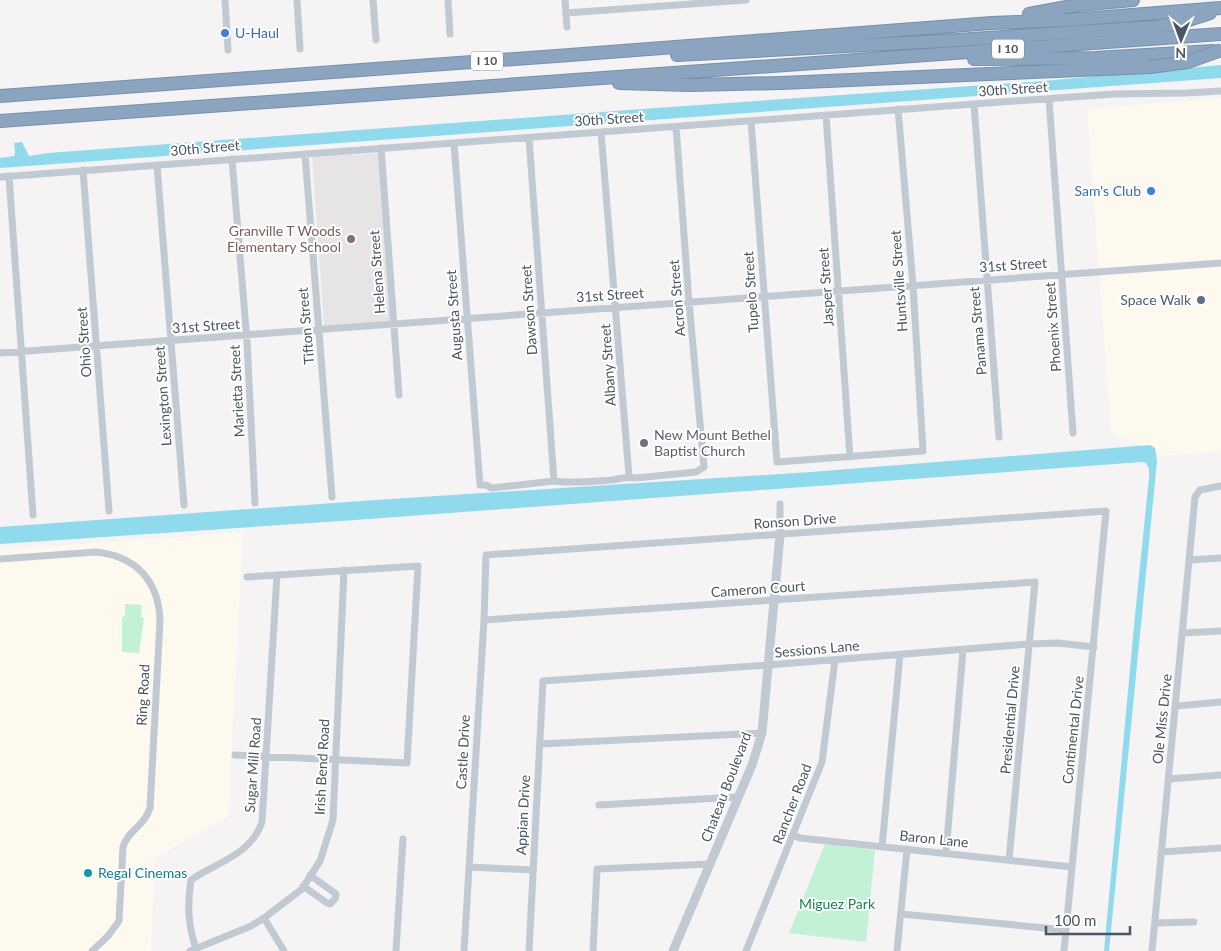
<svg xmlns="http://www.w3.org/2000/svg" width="1221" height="951" viewBox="0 0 1221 951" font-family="Lato,sans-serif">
<rect width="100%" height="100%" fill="#f5f3f3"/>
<path fill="#fdf9ef" d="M1221 98V451L1164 456 1111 432 1087 109Z
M243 532 228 816 155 858 151 951H0V550Z"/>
<path fill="#e6e4e5" d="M379 153 391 321 324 326 312 157Z"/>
<path fill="#c3f1d5" d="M125 604 142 605 141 617 144 618 139 653 122 652V617L125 616Z
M825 844 875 850 866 942 789 933Z"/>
<path fill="#90daee" d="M1221 65V78L0 168V158L14 156 15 153 14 143 22 142 29 156 48 153 656 108 1043 81Z
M1150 445 1155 448 1157 461 1109 951H1104L1135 615 1149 478V469L1146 463 1142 462 341 521 0 544V527L376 500 811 472Z"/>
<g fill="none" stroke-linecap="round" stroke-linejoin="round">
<g stroke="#7690ad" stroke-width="14">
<path id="motorway" d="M1029 14 1077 5 1133 0
M677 55 942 41 1153 27 1176 24 1210 13
M974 59 1095 58 1213 51
M619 83 689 85 781 83 1150 67
M0 96 570 55 992 23 1068 20 1221 8
M0 121 1221 34"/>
</g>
<path stroke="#c1cad2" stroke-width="7" d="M225 0 228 50
M297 0 300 49
M373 0 376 40
M448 0 450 34
M565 0 567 27
M566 13 746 0
M1049 99 1073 433
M974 104 999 437
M826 115 850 457
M751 121 777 462 923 451 913 285 898 109
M601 132 629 476
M529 138 554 481
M454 143 480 485H486L492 488 554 481C572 484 593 481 612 480 620 479 627 476 636 478L696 472 704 467 689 302 676 127
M381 148 399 395
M305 154 332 497
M232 159 247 341 255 503
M157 165 184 505
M83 170 109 511
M9 176 33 515
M0 177 974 104 1114 94 1186 93 1221 91
M0 353 1221 263
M780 504V535
M0 559 96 552C135 556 159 580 160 621L150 808C144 827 128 830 123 847L119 921 108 936 92 951
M1189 560 1221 558
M484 620 1035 582 1009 860
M1183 633 1221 631
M1176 706 1221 702
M540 744 762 733
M235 755 407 763 418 566 247 577
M1169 779 1221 775
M599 805 737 797
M794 835 800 838 1072 867
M882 847 900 655
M1161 852 1221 848
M946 853 963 650
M469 867 532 870
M303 886 327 903 330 904 335 899 336 894 310 875
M901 914 1066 930
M264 918 284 951
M1155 923 1194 922
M196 949C188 925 187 905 191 880 217 862 251 855 262 822L277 575
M190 951 251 926 264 918 302 889 320 861 333 820 344 570
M396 951 403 839
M464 951 484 620 486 555 1106 511 1064 951
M529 951 543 681 768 665 1029 644 1058 643 1094 647
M593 951 597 869 711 864
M746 951 822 762 835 660
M897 951 907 849
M1152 951 1195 497 1200 490 1221 486"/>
<path stroke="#c1cad2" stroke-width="9" d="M673 951 752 765 762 733 780 535"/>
<use href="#motorway" stroke="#8ba5c1" stroke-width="12"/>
<g stroke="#7690ad" stroke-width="14" stroke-linecap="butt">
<path id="motorway-bridge" d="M1150 67 1188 62 1221 50"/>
</g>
<use href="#motorway-bridge" stroke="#8ba5c1" stroke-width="12"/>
</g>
<g fill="#3f7fe0" stroke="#fff" stroke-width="2">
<circle cx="225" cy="33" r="5"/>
<circle cx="1151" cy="191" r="5"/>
</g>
<circle fill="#8d6e63" stroke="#fff" stroke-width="2" cx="351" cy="239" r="5"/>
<circle fill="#5c6f8a" stroke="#fff" stroke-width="2" cx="1201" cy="300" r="5"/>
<circle fill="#6b7280" stroke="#fff" stroke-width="2" cx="644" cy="443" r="5"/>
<circle fill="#0f9aa8" stroke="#fff" stroke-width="2" cx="88" cy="873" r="5"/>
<g text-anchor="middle" stroke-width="4" stroke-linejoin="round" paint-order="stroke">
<g fill="#fff" stroke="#808990" stroke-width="1">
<rect x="992" y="39.5" width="32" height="19" rx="4"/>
<rect x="471" y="51.5" width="32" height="19" rx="4"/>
</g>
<g font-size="12" font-weight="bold" fill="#4a5661">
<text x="1008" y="53">I 10</text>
<text x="487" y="65">I 10</text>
</g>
<g font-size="14" fill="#366cbe" stroke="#fff" text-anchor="start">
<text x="235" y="38">U-Haul</text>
<text x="1141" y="196" text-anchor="end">Sam's Club</text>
</g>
<g font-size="14" fill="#4a5661" stroke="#fff">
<text transform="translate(1013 89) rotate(-4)" y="5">30th Street</text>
<text transform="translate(609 119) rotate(-4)" y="5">30th Street</text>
<text transform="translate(205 148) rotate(-5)" y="5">30th Street</text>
<text transform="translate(1013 265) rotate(-4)" y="5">31st Street</text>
<text transform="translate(377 272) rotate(-94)" y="5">Helena Street</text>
<text transform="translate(899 281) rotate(-94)" y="5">Huntsville Street</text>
<text transform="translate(826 287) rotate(-94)" y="5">Jasper Street</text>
<text transform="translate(751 292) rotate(-94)" y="5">Tupelo Street</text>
<text transform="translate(610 295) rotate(-4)" y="5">31st Street</text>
<text transform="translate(677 298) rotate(-95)" y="5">Acron Street</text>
<text transform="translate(529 310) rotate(-94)" y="5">Dawson Street</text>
<text transform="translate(454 315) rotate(-94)" y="5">Augusta Street</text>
<text transform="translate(206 326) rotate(-4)" y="5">31st Street</text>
<text transform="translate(306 326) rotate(-95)" y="5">Tifton Street</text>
<text transform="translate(1053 327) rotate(-94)" y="5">Phoenix Street</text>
<text transform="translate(978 331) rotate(-95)" y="5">Panama Street</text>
<text transform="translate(84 342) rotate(-94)" y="5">Ohio Street</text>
<text transform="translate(608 365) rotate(-94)" y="5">Albany Street</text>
<text transform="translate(237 391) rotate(-93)" y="5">Marietta Street</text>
<text transform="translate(163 396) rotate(-94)" y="5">Lexington Street</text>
<text transform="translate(795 521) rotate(-4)" y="5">Ronson Drive</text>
<text transform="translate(758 589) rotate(-4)" y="5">Cameron Court</text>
<text transform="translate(817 649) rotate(-5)" y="5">Sessions Lane</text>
<text transform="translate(143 695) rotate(-87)" y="5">Ring Road</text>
<text transform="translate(1162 719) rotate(-84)" y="5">Ole Miss Drive</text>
<text transform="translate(1010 720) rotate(-85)" y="5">Presidential Drive</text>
<text transform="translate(1073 730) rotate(-84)" y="5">Continental Drive</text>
<text transform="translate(463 752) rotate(-87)" y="5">Castle Drive</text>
<text transform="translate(253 765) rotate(-86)" y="5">Sugar Mill Road</text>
<text transform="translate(322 767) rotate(-87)" y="5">Irish Bend Road</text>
<text transform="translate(726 787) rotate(-69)" y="5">Chateau Boulevard</text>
<text transform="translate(792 804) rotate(-69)" y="5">Rancher Road</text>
<text transform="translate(523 815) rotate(-87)" y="5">Appian Drive</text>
<text transform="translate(934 839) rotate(6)" y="5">Baron Lane</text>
</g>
<g font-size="14" fill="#785e54" stroke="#fff" text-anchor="end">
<text x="341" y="236">Granville T Woods<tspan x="341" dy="16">Elementary School</tspan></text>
</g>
<g font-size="14" fill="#4e5e75" stroke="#fff" text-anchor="end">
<text x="1191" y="305">Space Walk</text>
</g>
<g font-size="14" fill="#5b616d" stroke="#fff" text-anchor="start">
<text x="654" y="440">New Mount Bethel<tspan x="654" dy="16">Baptist Church</tspan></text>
</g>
<g font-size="14" fill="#0d838f" stroke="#fff" text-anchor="start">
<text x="98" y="878">Regal Cinemas</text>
</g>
<g font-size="14" fill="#17864f" stroke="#fff">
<text x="837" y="909">Miguez Park</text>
</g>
</g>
<g transform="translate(1181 40) rotate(181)" stroke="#ffffff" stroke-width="4" paint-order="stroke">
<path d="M0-4L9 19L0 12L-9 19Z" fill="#4a5661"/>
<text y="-8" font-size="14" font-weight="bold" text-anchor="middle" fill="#4a5661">N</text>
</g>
<path d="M1046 926v8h84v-8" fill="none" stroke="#4a5661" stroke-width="2.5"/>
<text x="1054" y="926" font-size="15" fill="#4a5661" stroke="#ffffff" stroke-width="4" paint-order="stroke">100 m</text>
</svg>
